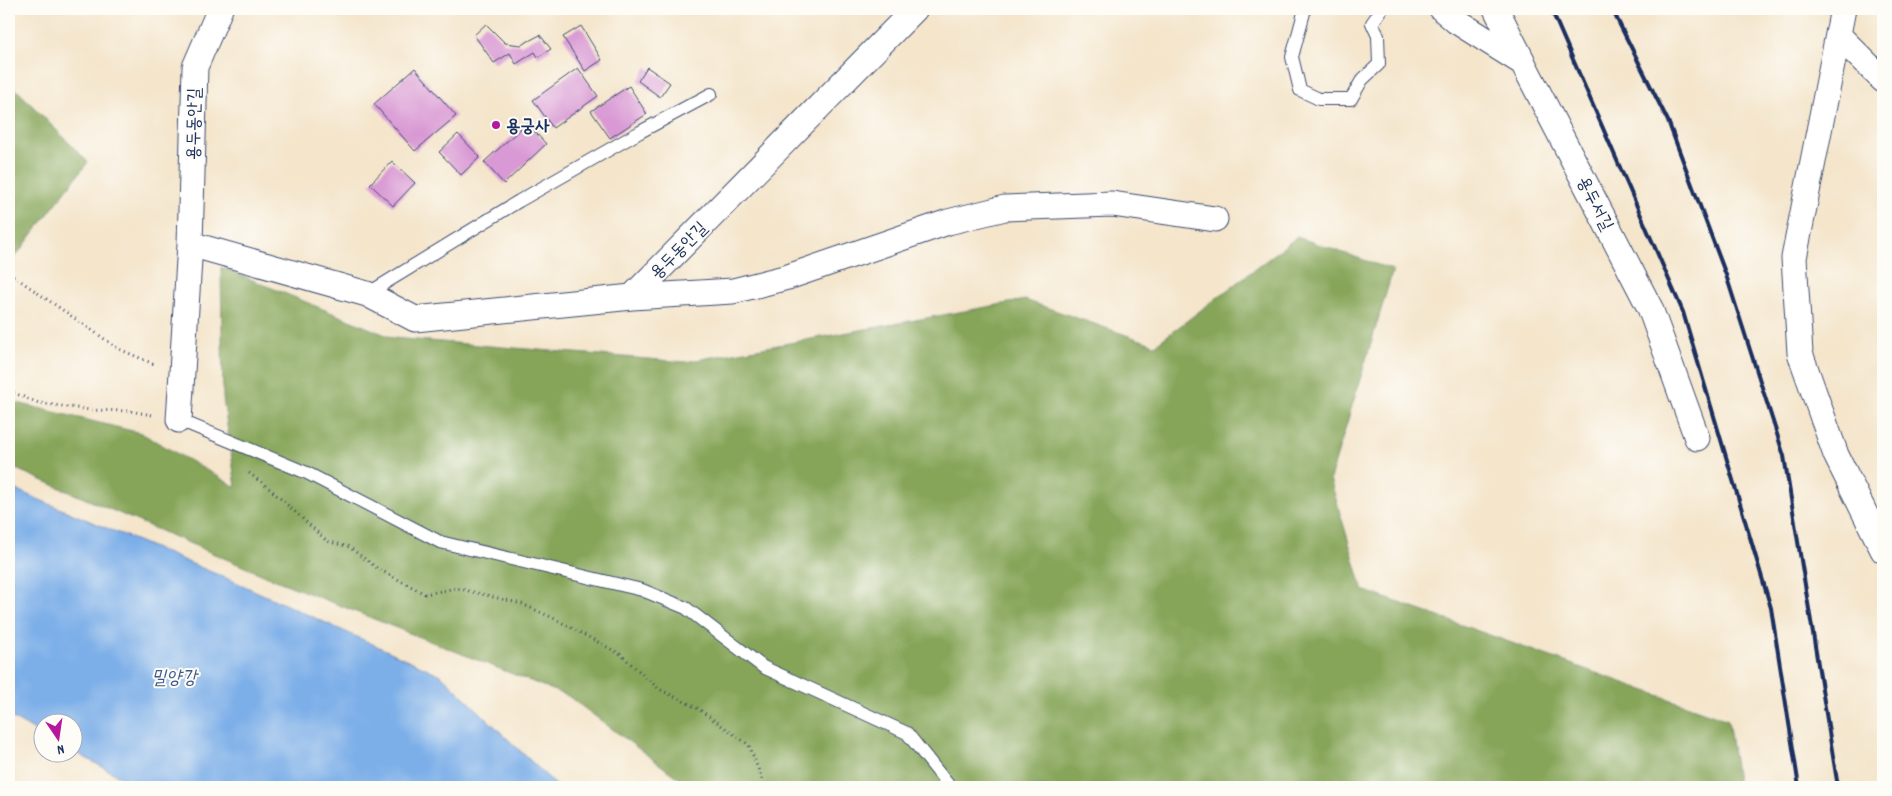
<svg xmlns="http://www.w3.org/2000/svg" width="1892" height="796" viewBox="0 0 1892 796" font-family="Dekko,'Poor Story',sans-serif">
<rect width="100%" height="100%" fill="#fdfcf7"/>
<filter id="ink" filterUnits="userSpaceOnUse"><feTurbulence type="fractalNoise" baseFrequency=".02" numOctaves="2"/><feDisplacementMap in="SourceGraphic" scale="10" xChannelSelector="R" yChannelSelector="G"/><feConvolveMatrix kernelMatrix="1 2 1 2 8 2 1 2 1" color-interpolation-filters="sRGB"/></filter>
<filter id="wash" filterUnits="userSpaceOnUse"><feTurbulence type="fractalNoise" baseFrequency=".0096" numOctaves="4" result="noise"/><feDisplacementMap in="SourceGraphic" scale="20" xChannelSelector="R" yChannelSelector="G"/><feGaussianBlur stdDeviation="1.12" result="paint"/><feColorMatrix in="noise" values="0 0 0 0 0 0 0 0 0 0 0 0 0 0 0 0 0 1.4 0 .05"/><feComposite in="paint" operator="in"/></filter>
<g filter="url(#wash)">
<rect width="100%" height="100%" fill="#f4e5cb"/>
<path fill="#86a559" stroke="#506a5c" d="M9 82 88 162 9 265Z
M1297 237 1393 270 1330 479 1363 590 1728 720 1738 787H690L568 696 268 577 9 466V401L141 433 236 487 223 398 221 267 393 338 685 362 1025 300 1155 345Z"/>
<path fill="#7caee8" stroke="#4c6ea3" d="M9 487 240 584 441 675 558 787H139L73 751 72 724H42V735L9 716Z"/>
<g id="blocks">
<path fill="#d999d4" d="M486 24 505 43 521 45 540 35 551 49 538 57 535 52 516 64 510 53 494 63 474 35Z
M581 26 602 60 585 71 563 37Z
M647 67 670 83 660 97 638 81Z
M415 68 456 116 415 151 374 104Z
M578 68 598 96 553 128 533 100Z
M629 86 647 114 610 138 591 111Z
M527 123 546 144 504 184 484 162Z
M458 134 480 157 461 175 439 152Z
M392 161 415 183 393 206 370 184Z"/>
</g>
</g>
<g filter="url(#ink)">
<use href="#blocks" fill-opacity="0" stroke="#3c4a6e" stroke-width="1"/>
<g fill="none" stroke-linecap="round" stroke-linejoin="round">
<g stroke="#3c4a6e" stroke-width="14">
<path id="service" d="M1305 9 1292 57 1300 90 1319 99H1351L1362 80 1379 64 1378 36 1372 23 1382 9
M367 294 519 201 640 132 711 94
M179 420 307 473 440 542 642 590 686 608 763 667 907 733 950 787"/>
</g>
<g stroke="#3c4a6e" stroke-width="27">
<path id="minor" d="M220 9 195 67 190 244 367 294 415 319 632 297 915 9
M1442 9 1456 21 1523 63 1650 308 1697 438
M1496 9 1523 62
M1843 9 1794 258 1800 353 1836 455 1883 550
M1839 36 1883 80
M632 297 733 291 788 277 948 222 1005 208 1112 204 1215 219
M179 420 190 244"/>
</g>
<path stroke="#3c4a6e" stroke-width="3" stroke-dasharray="1 4" stroke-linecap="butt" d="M9 273 119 349 156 365
M9 391 39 403 91 410 130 411 152 415
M249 473 271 490 327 541 349 547 377 568 425 594 457 588 522 604 551 617 620 654 659 689 697 708 749 745 765 787"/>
<use href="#service" stroke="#fff" stroke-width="12"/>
<use href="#minor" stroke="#fff" stroke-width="25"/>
<path stroke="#1b2f5e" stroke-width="4" d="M1551 9 1683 312 1771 608 1799 787
M1612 9 1668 121 1726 275 1784 456 1838 787"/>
</g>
</g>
<circle fill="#b5179e" stroke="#fdfcf7" stroke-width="2" cx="496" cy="125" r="5"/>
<g text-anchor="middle" stroke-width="4" stroke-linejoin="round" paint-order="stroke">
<g font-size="18" fill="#1b2f5e" stroke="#fdfcf7">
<text transform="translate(193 124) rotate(-89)" y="6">용두동안길</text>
<text transform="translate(1596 203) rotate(63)" y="6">용두서길</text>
<text transform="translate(678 250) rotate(-45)" y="6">용두동안길</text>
</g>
<g font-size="18" font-weight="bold" fill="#1b2f5e" stroke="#fdfcf7" text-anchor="start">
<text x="506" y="131">용궁사</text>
</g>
<g font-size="19" font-style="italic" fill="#3d5b8e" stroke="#fdfcf7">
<text x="174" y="683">밀양강</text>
</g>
</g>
<rect width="1892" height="796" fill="none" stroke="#fdfcf7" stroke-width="30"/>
<g transform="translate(58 738) rotate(167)"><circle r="24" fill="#fdfcf7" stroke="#a3aaba"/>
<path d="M0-4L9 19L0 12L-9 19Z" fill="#b5179e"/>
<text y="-8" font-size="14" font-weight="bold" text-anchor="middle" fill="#1b2f5e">N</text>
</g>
</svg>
